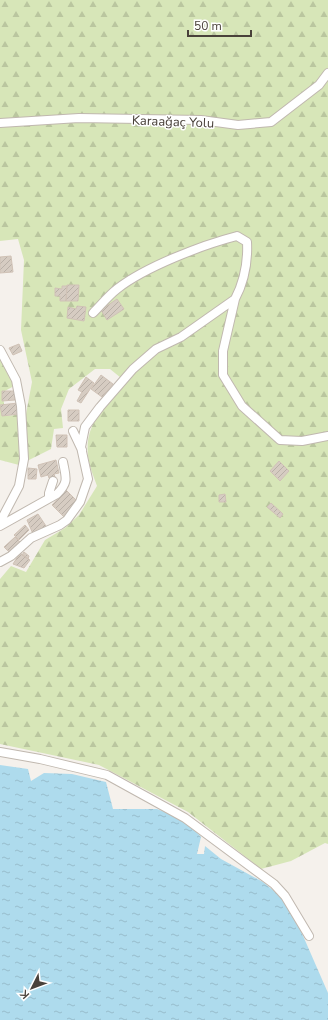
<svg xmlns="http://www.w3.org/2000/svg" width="328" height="1020" viewBox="0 0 328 1020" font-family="'Nunito Sans',sans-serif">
<defs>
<pattern id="forest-firs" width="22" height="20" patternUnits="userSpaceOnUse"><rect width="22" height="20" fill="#d7e6b8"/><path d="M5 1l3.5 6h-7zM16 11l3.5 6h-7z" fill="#bac69f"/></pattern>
<pattern id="water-ripples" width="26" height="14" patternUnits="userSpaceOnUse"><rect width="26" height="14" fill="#aedbed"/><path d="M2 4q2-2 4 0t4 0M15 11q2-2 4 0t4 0" fill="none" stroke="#97bdcc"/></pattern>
<pattern id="building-hatch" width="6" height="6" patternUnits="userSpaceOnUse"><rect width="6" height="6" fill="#d6ccc2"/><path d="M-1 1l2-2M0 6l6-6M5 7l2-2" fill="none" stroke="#b9b0a7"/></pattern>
</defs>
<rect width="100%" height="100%" fill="#f5f1ec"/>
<path fill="url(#forest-firs)" d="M0 0H328V844L325 843 291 861 261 869 188 812 99 765 0 744V579L11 566 26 572 45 540 65 528 79 515 97 486C94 477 89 466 88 456 84 423 107 404 126 382L110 369H95L69 389 61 409 63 428 54 429 51 449 19 465 0 460V354L14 386 3 392 5 416 26 414 32 382 21 330 24 260 18 239 0 241Z"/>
<path fill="url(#water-ripples)" d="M0 765 28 769 31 781 44 773 72 774 106 782 113 809H157L185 820 201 837 197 854H204L205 846 221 859 263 882 280 896 297 922 328 993V1020H0Z"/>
<path fill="url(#building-hatch)" stroke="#d0c2b6" d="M11 256 13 272 0 273V257Z
M67 285H79L78 301H66Z
M62 286H67L66 301H60V296H55V288L62 289Z
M117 299 124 309 107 320 101 310Z
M77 306 86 307 84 321 67 318 68 307 76 309Z
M19 344 22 351 13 355 9 348Z
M101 375 113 384 102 397 91 389Z
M86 377 94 383 81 403 77 401 82 392 78 390Z
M2 391H14L15 400 2 401Z
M18 403 19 414 2 416 0 405Z
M68 410H79V421H68Z
M56 435H67V447H57Z
M56 460 59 473 54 474 55 477 49 478 48 475 41 477 38 465Z
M279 461 289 471 280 481 270 471Z
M28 468 37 469 36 479H28Z
M66 490 78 502 64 517 52 505Z
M225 494 226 502H219V495Z
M271 503 283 514 280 518 267 507Z
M38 514 46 526 33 534 27 520Z
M25 525 29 530 19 540 14 535Z
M15 537 22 544 11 554 4 547Z
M24 552 29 556 28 559 22 555Z
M20 553 30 560 24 568 13 564Z"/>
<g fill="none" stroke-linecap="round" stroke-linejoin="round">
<g stroke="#c0b8af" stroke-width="10">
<path id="minor" d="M0 123 79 118 201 120 238 125 271 122 319 85 328 73
M93 313C101 305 108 296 117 289 145 267 202 245 237 236L247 242C248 262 245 280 235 299
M0 350 16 380 21 406 24 459 19 486 0 522
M73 431 82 450
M49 498V493L53 481
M0 526 57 494C69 482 66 478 63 462
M0 562 11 556 31 538 60 525 67 520 80 502 88 479 81 447 85 427 100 407 133 369 156 349 181 337 235 299 223 351V375L242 406 280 440 302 441 328 436
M0 752 40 759 107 775 185 818 274 884 285 896 309 936"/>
</g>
<use href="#minor" stroke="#fff" stroke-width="8"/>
</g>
<g text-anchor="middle" stroke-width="3" stroke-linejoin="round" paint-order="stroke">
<g font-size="13" fill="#49413a" stroke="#fff">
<text transform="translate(173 121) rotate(2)" y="5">Karaağaç Yolu</text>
</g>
</g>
<g transform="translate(32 988) rotate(228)" stroke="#ffffff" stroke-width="3" paint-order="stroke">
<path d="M0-3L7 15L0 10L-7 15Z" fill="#49413a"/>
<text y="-6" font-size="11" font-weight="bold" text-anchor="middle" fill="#49413a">K</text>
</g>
<path d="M188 30v6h63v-6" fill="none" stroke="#49413a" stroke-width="2"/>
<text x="194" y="30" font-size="12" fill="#49413a" stroke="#ffffff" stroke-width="3" paint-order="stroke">50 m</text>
</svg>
